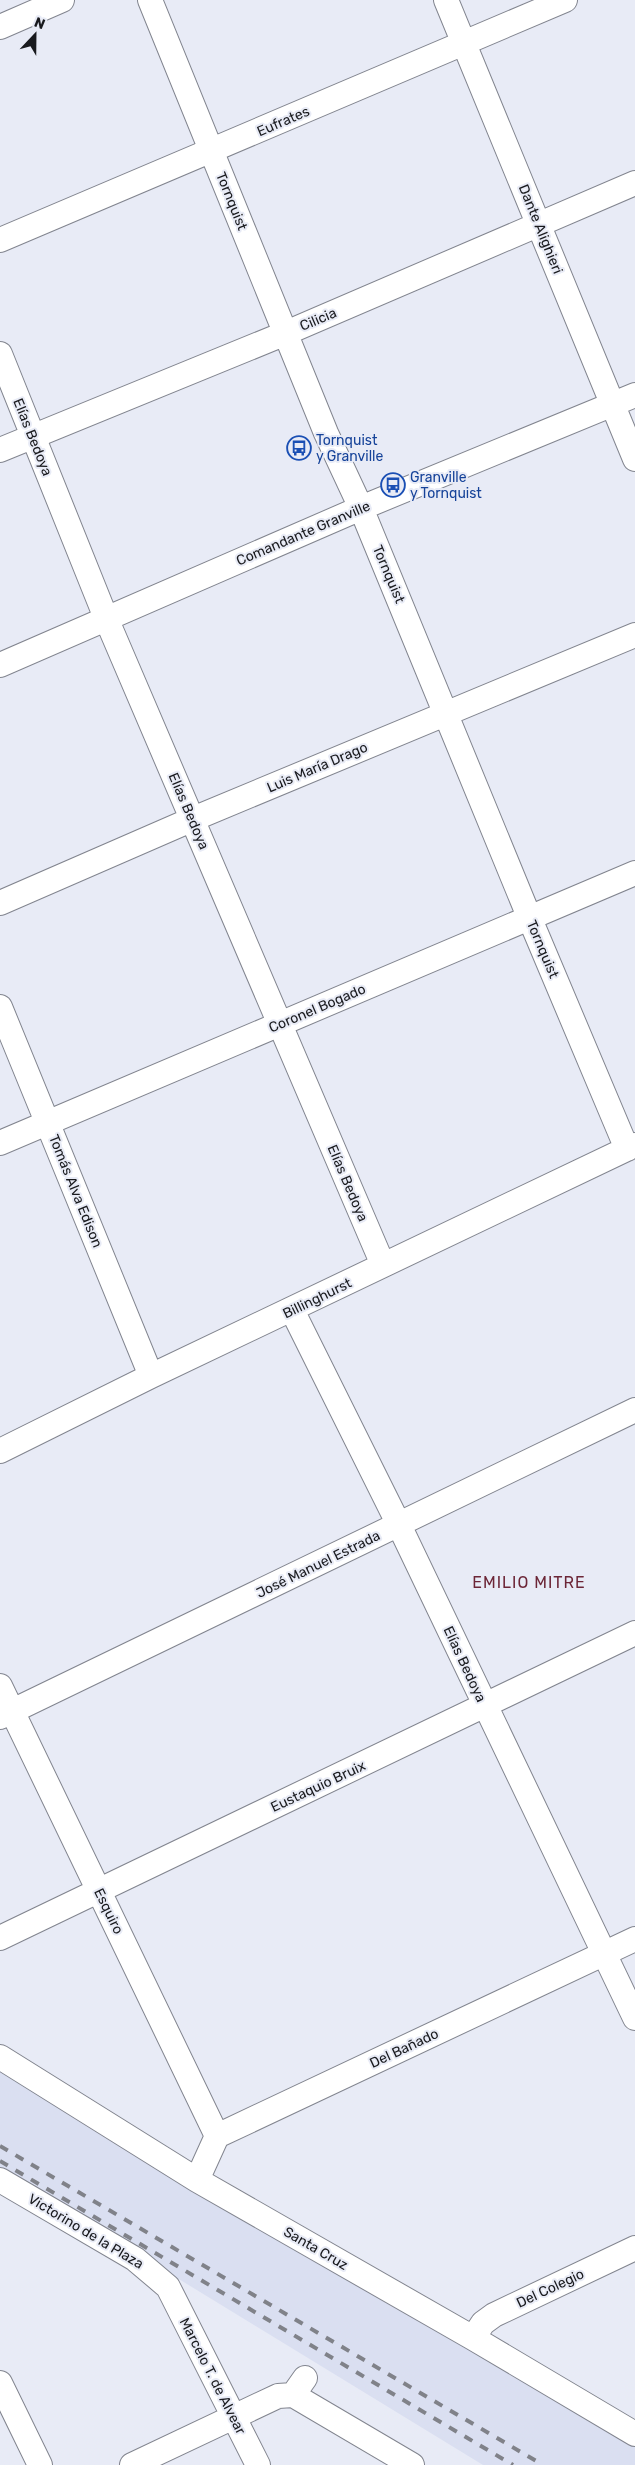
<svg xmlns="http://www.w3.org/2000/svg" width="635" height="2465" viewBox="0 0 635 2465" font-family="Rubik,sans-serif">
<rect width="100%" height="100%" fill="#e8ebf6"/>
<path fill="#dadff1" d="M0 2064 635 2436V2465H483L133 2251 0 2174Z"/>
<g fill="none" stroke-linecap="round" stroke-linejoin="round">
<g stroke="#82858f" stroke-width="26">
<path id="minor" d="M150 0 326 433 361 508 530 919 627 1149
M446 0 635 459
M0 27 62 0
M0 240 565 0
M0 354 106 618 383 1265
M0 450 286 333 635 183
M0 665 361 508 635 395
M0 903 193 819 635 635
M0 1007 151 1376
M0 1143 635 873
M292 1310 399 1525 635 2018
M0 1451 151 1376 635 1145
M0 1686 217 2136
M0 1717 635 1410
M0 1938 635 1633
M0 2057 197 2180 473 2338 635 2434
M0 2180 135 2259 168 2287 258 2465
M197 2180 217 2136 635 1939
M473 2338 483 2323 494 2315 635 2248
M0 2383 40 2465
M293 2395 412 2465
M132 2465 278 2396 293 2395 305 2378"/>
</g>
<use href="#minor" stroke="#fff" stroke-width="24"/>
<path stroke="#808289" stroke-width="4" stroke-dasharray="9 9" stroke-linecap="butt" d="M0 2146 543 2465
M0 2161 513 2465"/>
</g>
<defs>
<g id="bus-ring" transform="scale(1.25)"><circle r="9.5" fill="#e8ebf6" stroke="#1a4fb4" stroke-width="1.5"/><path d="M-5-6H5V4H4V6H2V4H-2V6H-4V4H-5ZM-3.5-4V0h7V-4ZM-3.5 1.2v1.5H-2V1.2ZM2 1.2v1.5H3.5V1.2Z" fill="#1a4fb4"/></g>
</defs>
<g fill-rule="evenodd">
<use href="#bus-ring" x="299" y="448"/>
<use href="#bus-ring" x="393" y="485"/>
</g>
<g text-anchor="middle" stroke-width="4" stroke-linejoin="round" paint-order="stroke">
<g font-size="14" fill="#191a1e" stroke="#e8ebf6">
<text transform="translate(283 121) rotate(-23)" y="5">Eufrates</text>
<text transform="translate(232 201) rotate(68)" y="5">Tornquist</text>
<text transform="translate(541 229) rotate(68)" y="5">Dante Alighieri</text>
<text transform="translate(318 319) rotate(-23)" y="5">Cilicia</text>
<text transform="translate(33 437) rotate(68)" y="5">Elías Bedoya</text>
<text transform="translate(303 533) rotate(-23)" y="5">Comandante Granville</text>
<text transform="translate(389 574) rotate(67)" y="5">Tornquist</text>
<text transform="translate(317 767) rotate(-23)" y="5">Luis María Drago</text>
<text transform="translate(189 811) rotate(67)" y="5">Elías Bedoya</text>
<text transform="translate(543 949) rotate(67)" y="5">Tornquist</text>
<text transform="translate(317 1008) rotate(-23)" y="5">Coronel Bogado</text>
<text transform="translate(348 1183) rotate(67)" y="5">Elías Bedoya</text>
<text transform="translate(76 1191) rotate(68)" y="5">Tomás Alva Edison</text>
<text transform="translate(317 1298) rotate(-26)" y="5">Billinghurst</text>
<text transform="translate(318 1564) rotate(-26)" y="5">José Manuel Estrada</text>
<text transform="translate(465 1664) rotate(65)" y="5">Elías Bedoya</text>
<text transform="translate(318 1786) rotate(-25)" y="5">Eustaquio Bruix</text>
<text transform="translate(109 1911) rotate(64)" y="5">Esquiro</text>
<text transform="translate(404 2048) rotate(-25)" y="5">Del Bañado</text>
<text transform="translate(86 2231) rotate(31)" y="5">Victorino de la Plaza</text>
<text transform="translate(316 2248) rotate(30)" y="5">Santa Cruz</text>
<text transform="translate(550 2288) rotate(-25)" y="5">Del Colegio</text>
<text transform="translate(213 2376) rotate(63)" y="5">Marcelo T. de Alvear</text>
</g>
<g font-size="14" fill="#164399" stroke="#e8ebf6" text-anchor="start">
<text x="316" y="445">Tornquist<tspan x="316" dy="16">y Granville</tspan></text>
<text x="410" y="482">Granville<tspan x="410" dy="16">y Tornquist</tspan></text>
</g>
<g font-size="16" letter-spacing="1" fill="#6c2637" stroke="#e8ebf6">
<text x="529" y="1588">EMILIO MITRE</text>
</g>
</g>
<g transform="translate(35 35) rotate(22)" stroke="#e8ebf6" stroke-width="4" paint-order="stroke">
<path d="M0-4L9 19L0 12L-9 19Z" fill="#191a1e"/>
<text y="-8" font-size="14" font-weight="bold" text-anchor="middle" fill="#191a1e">N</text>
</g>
</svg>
